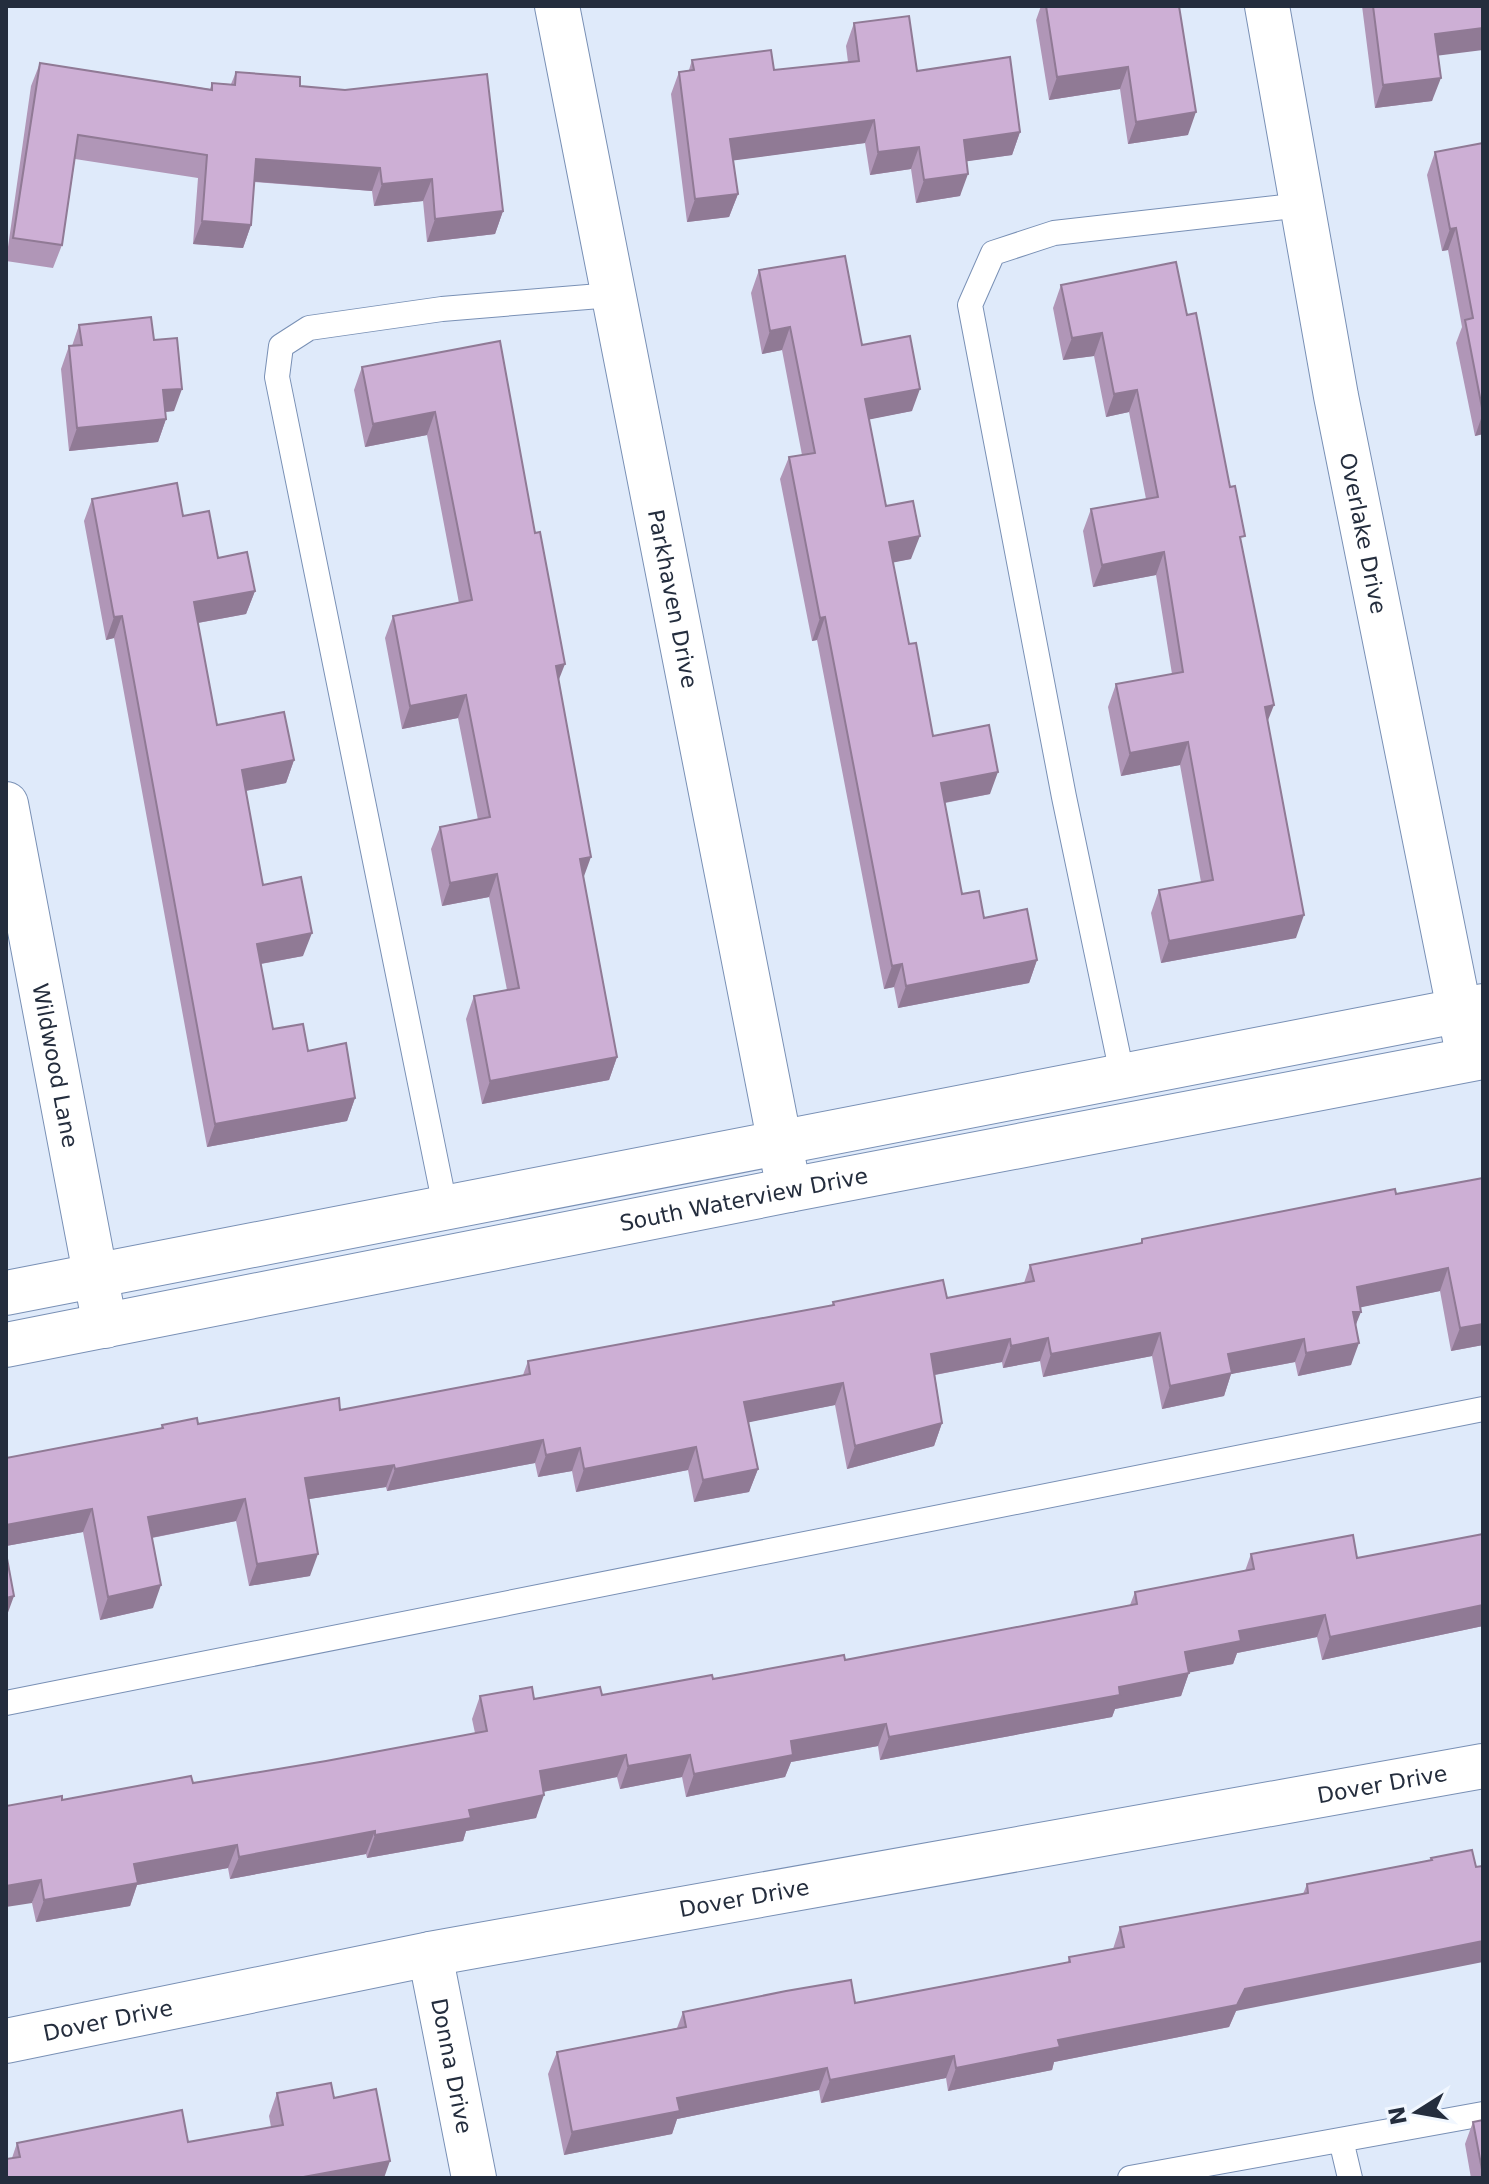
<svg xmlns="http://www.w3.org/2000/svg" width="1489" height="2184" viewBox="0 0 1489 2184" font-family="'DejaVu Sans',sans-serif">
<rect width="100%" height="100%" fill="#dfeafa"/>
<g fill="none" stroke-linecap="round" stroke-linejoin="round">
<g stroke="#7990b5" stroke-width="26">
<path id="service" d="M1122 1074 1064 797 970 305 993 253 1054 233 1302 205
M445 1206 277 377 281 346 309 328 442 309 612 295
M6 1703 1483 1409
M1341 2140 1350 2178
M1130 2178 1483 2114"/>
</g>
<g stroke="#7990b5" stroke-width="46">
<g id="minor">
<path id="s1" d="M557 6 789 1190"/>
<path id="s2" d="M1267 6 1336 396 1469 1059"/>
<path id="s3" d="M6 804 105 1326"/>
<path id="s4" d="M430 1954 474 2178"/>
<path id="s5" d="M6 2041 430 1954 1483 1766"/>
</g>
</g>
<g stroke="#7990b5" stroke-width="46">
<g id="tertiary">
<path d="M6 1293 1483 1006"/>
<path id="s6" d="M6 1345 789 1190 1483 1057"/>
</g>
</g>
<use href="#service" stroke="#fff" stroke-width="24"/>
<use href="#minor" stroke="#fff" stroke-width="44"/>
<use href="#tertiary" stroke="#fff" stroke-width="44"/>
</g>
<path fill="#b096b7" d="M1041 6H1179L1188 135 1128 144 1120 89 1049 100 1036 20Z
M1362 6H1483L1438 56 1432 101 1375 108Z
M854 23 917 71 1020 132 1012 155 966 161 960 196 916 203 911 169 870 175 865 143 733 160 738 194 729 217 687 222 671 94 679 72 689 70 692 60 774 70 848 62 846 46Z
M40 63 210 89 212 83 231 84 236 72 300 86 503 211 495 234 427 242 423 201 374 206 372 191 254 182 251 225 243 248 193 244 198 178 75 159 62 245 53 268 6 261 31 86Z
M1483 143V434L1475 436 1456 343 1462 327 1448 250 1442 251 1427 175 1435 152Z
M759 270 862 345 912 411 869 419 886 506 911 559 893 562 909 644 933 736 990 794 945 803 962 894 984 918 1037 960 1029 983 898 1008 894 987 884 989 817 640 812 641 780 479 789 457 802 455 782 350 762 354 751 293Z
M1061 285 1187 315 1241 545 1268 722 1296 938 1161 963 1151 913 1159 890 1201 882 1180 765 1121 776 1108 707 1116 684 1172 674 1156 575 1093 587 1083 531 1091 509 1146 499 1129 412 1106 417 1094 356 1063 360 1053 308Z
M79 325 154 340 174 411 165 412 166 419 158 442 69 451 61 369 69 346H72Z
M500 341 559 681 583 878 617 1057 609 1080 482 1104 466 1019 474 996 507 990 489 897 442 906 431 849 440 827 478 820 458 718 402 729 385 638 393 616 459 603 427 435 365 447 354 390 362 367Z
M92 499 183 516 218 558 255 591 246 614 198 623 217 725 294 760 286 783 246 791 263 885 303 956 261 964 273 1029 308 1051 355 1098 347 1121 207 1147 114 638 106 640 84 521Z
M1483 1178V1345L1451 1351 1440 1291 1360 1307 1356 1326 1351 1365 1298 1376 1295 1362 1231 1374 1224 1396 1162 1409 1152 1356 1043 1377 1040 1361 1003 1368 1002 1362 935 1375 942 1423 934 1446 847 1469 835 1405 748 1422 758 1469 749 1492 694 1502 688 1470 576 1492 572 1471 538 1477 535 1463 387 1491 386 1487 309 1499 310 1576 249 1586 236 1521 152 1538 153 1608 100 1620 83 1532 6 1546V1458L161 1429 162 1425 198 1424 340 1410 523 1375 528 1361 832 1306 833 1302 947 1298 1024 1283 1030 1265 1140 1244 1142 1239Z
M1483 1534V1626L1322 1660 1317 1637 1237 1653 1233 1664 1189 1672 1181 1696 1115 1709 1112 1717 880 1760 878 1746 791 1762 785 1777 686 1797 682 1777 620 1789 617 1777 543 1792 536 1818 466 1831 463 1841 367 1858 366 1854 230 1879 228 1868 137 1885 130 1906 36 1922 32 1903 62 1800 193 1783 326 1761 475 1733 472 1719 480 1696 534 1699 602 1695 845 1660 1130 1605 1135 1592 1245 1571 1251 1554 1357 1558Z
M1472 1850 1236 2011 1229 2027 1054 2062 1052 2070 948 2091 946 2078 821 2103 819 2090 677 2119 672 2134 564 2155 548 2074 557 2052 677 2028 683 2012 855 2003 1068 1962 1069 1957 1113 1949 1120 1927 1303 1894 1307 1884 1430 1860 1431 1858Z
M277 2093 334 2098 384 2178 12 2158 17 2143 188 2142 271 2127 269 2116Z
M1473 2122 1483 2178H1471L1465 2144Z"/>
<path fill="#907a95" d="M1483 28V50L1427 57 1435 34Z
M1128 67 1120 89 1049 100 1057 77Z
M1441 78 1432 101 1375 108 1383 85Z
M1196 112 1188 135 1128 144 1136 122Z
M874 120 865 143 722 162 730 139Z
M1020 132 1012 155 955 163 964 140Z
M919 147 911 169 870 175 878 152Z
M256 159 380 168 372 191 248 181Z
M968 174 960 196 916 203 924 180Z
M432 179 423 201 374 206 382 184Z
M738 194 729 217 687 222 695 199Z
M503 211 495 234 427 242 435 219Z
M202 221 251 225 243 248 193 244Z
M1456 228 1448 250 1442 251 1450 229Z
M790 327 782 350 762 354 770 331Z
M1102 333 1094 356 1063 360 1072 338Z
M182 389 174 411 154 413 163 390Z
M920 389 912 411 857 422 865 399Z
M1137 390 1129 412 1106 417 1114 394Z
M435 412 427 435 365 447 373 424Z
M1483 413V434L1475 436Z
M166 419 158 442 69 451 77 428Z
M920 536 911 559 881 565 889 542Z
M1164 552 1156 575 1093 587 1102 565Z
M255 591 246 614 186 625 194 602Z
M122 616 114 638 106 640 114 617Z
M825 617 817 640 812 641 820 618Z
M565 664 556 687V666Z
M466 695 458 718 402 729 410 706Z
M1274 705 1265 728V707Z
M1188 742 1180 765 1121 776 1130 753Z
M294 760 286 783 234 793 242 770Z
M998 772 990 794 932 805 941 783Z
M591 857 583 879 580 859Z
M497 874 489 897 442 906 450 883Z
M1304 915 1296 938 1161 963 1169 941Z
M312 933 303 956 248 966 257 944Z
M1037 960 1029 983 898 1008 906 986Z
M902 964 894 987 884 989 892 966Z
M617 1057 609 1080 482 1104 490 1081Z
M355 1098 347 1121 207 1147 215 1124Z
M1448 1268 1440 1291 1348 1310 1357 1287Z
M1353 1312H1361L1352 1334Z
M1483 1324V1345L1451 1351 1460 1328Z
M1160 1333 1152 1356 1043 1377 1051 1354Z
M1048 1338 1040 1361 1003 1368 1011 1346Z
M1010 1339 1002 1362 923 1377 931 1354Z
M1304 1339 1295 1362 1231 1374 1224 1396 1162 1409 1170 1386 1228 1354Z
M1359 1343 1351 1365 1298 1376 1306 1353Z
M843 1383 835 1405 736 1425 744 1402Z
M942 1423 934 1446 847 1469 855 1446Z
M543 1440 535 1463 387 1491 395 1469Z
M696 1447 688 1470 576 1492 584 1469Z
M580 1448 572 1471 538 1477 546 1455Z
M394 1465 386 1487 297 1501 305 1478Z
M758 1469 749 1492 694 1502 703 1480Z
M245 1499 236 1521 140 1540 148 1517Z
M92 1509 83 1532 6 1546V1525Z
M318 1554 310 1576 249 1586 257 1564Z
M161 1585 153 1608 100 1620 108 1597Z
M14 1596 6 1618V1598Z
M1483 1605V1626L1322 1660 1330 1637Z
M1325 1615 1317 1637 1237 1653 1233 1664 1177 1675 1185 1652 1239 1631Z
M1189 1673 1181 1696 1115 1709 1112 1717 880 1760 889 1737 1119 1687Z
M886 1724 878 1746 791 1762 785 1777 686 1797 694 1774 791 1741Z
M626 1755 617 1777 532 1794 540 1771Z
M690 1755 682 1777 620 1789 628 1766Z
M544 1795 536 1818 466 1831 463 1841 367 1858 375 1835 469 1810Z
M375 1831 366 1854 230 1879 239 1857Z
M237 1845 228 1868 137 1885 130 1906 36 1922 44 1900 134 1864Z
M41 1880 32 1903 6 1907V1886Z
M1483 1941V1962L1236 2011 1229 2027 1054 2062 1052 2070 948 2091 956 2068 1245 1989Z
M954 2056 946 2078 821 2103 830 2080Z
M827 2068 819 2090 677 2119 672 2134 564 2155 572 2132 677 2098Z
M390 2161 384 2178H298Z"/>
<path fill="#cdafd5" stroke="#907a95" stroke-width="2" d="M1046 6H1179L1196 112 1136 122 1128 67 1057 77Z
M1373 6H1483V28L1435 34 1441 78 1383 85Z
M909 16 917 71 1010 57 1020 132 964 140 968 174 924 180 919 147 878 152 874 120 730 139 738 194 695 199 679 72 694 70 692 60 771 50 774 70 859 61 854 23Z
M40 63 212 90V83L235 85 236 72 300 77V86L345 90 487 74 503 211 435 219 432 179 382 184 380 168 256 159 251 225 202 221 207 155 78 135 62 245 13 238Z
M1483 143V413L1465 320 1473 318 1456 228 1450 229 1435 152Z
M845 256 862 345 910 336 920 389 865 399 886 506 913 501 920 536 889 542 909 644 916 643 933 736 989 725 998 772 941 783 962 894 979 891 984 918 1027 909 1037 960 906 986 902 964 892 966 825 617 820 618 789 457 815 453 790 327 770 331 759 270Z
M1176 262 1187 315 1196 313 1230 487 1235 486 1245 536 1240 537 1274 705 1265 707 1304 915 1169 941 1159 890 1213 880 1188 742 1130 753 1116 684 1183 672 1164 552 1102 565 1091 509 1158 497 1137 390 1114 394 1102 333 1072 338 1061 285Z
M151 317 154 340 177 338 182 389 163 390 166 419 77 428 69 346 82 345 79 325Z
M500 341 535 533 540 532 565 664 556 666 591 857 580 859 617 1057 490 1081 474 996 519 988 497 874 450 883 440 827 490 817 466 695 410 706 393 616 472 600 435 412 373 424 362 367Z
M177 483 183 516 209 511 218 558 247 552 255 591 194 602 217 725 284 712 294 760 242 770 263 885 301 877 312 933 257 944 273 1029 303 1024 308 1051 346 1043 355 1098 215 1124 122 616 114 617 92 499Z
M1483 1178V1324L1460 1328 1448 1268 1357 1287 1361 1312H1353L1359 1343 1306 1353 1304 1339 1228 1354 1232 1373 1170 1386 1160 1333 1051 1354 1048 1338 1011 1346 1010 1339 931 1354 942 1423 855 1446 843 1383 744 1402 758 1469 703 1480 696 1447 584 1469 580 1448 546 1455 543 1440 395 1469 394 1465 305 1478 318 1554 257 1564 245 1499 148 1517 161 1585 108 1597 92 1509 6 1525V1458L163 1428 162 1425 197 1418 198 1424 339 1398 340 1410 530 1374 528 1361 834 1305 833 1302 943 1280 947 1298 1034 1281 1030 1265 1142 1243V1239L1395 1189 1396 1194Z
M1483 1534V1605L1330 1637 1325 1615 1239 1631 1241 1641 1185 1652 1189 1673 1119 1687 1120 1695 889 1737 886 1724 791 1741 793 1755 694 1774 690 1755 628 1766 626 1755 540 1771 544 1795 469 1810 471 1818 375 1835V1831L239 1857 237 1845 134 1864 138 1883 44 1900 41 1880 6 1886V1806L62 1796V1800L191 1776 193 1783 326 1761 487 1731 480 1696 532 1687 534 1699 600 1687 602 1695 712 1675 713 1679 844 1655 845 1660 1137 1604 1135 1592 1254 1569 1251 1554 1353 1535 1357 1558Z
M6 1553 14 1596 6 1598Z
M1472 1850 1476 1867 1483 1866V1941L1245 1989 1237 2005 1058 2040 1060 2047 956 2068 954 2056 830 2080 827 2068 677 2098 680 2111 572 2132 557 2052 686 2027 683 2012 786 1991 851 1980 855 2003 1070 1962 1069 1957 1124 1947 1120 1927 1308 1893 1307 1884 1432 1860 1431 1858Z
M331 2083 334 2098 376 2089 390 2161 298 2178H6V2159L20 2157 17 2143 182 2110 188 2142 283 2125 277 2093Z
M1483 2120V2175L1473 2122Z"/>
<g text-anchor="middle" stroke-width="6" stroke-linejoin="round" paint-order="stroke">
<g font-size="22" fill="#242d3d" stroke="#f1f7ff">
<text dy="8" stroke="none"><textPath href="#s2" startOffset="536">Overlake Drive</textPath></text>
<text dy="8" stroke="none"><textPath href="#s1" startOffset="604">Parkhaven Drive</textPath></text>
<text dy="8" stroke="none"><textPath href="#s3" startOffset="266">Wildwood Lane</textPath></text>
<text dy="8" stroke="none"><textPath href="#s6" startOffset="752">South Waterview Drive</textPath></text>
<text dy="8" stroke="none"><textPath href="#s5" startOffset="1400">Dover Drive</textPath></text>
<text dy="8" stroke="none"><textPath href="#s5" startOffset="752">Dover Drive</textPath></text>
<text dy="8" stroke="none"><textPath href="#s5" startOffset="104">Dover Drive</textPath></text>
<text dy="8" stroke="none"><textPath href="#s4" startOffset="114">Donna Drive</textPath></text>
</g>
</g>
<rect width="1489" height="2184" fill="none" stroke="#242d3d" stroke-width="16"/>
<g transform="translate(1417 2112) rotate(259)" stroke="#f1f7ff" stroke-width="6" paint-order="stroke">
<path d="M0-6L14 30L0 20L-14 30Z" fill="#242d3d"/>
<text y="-12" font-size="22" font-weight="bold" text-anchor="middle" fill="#242d3d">N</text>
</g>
</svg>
